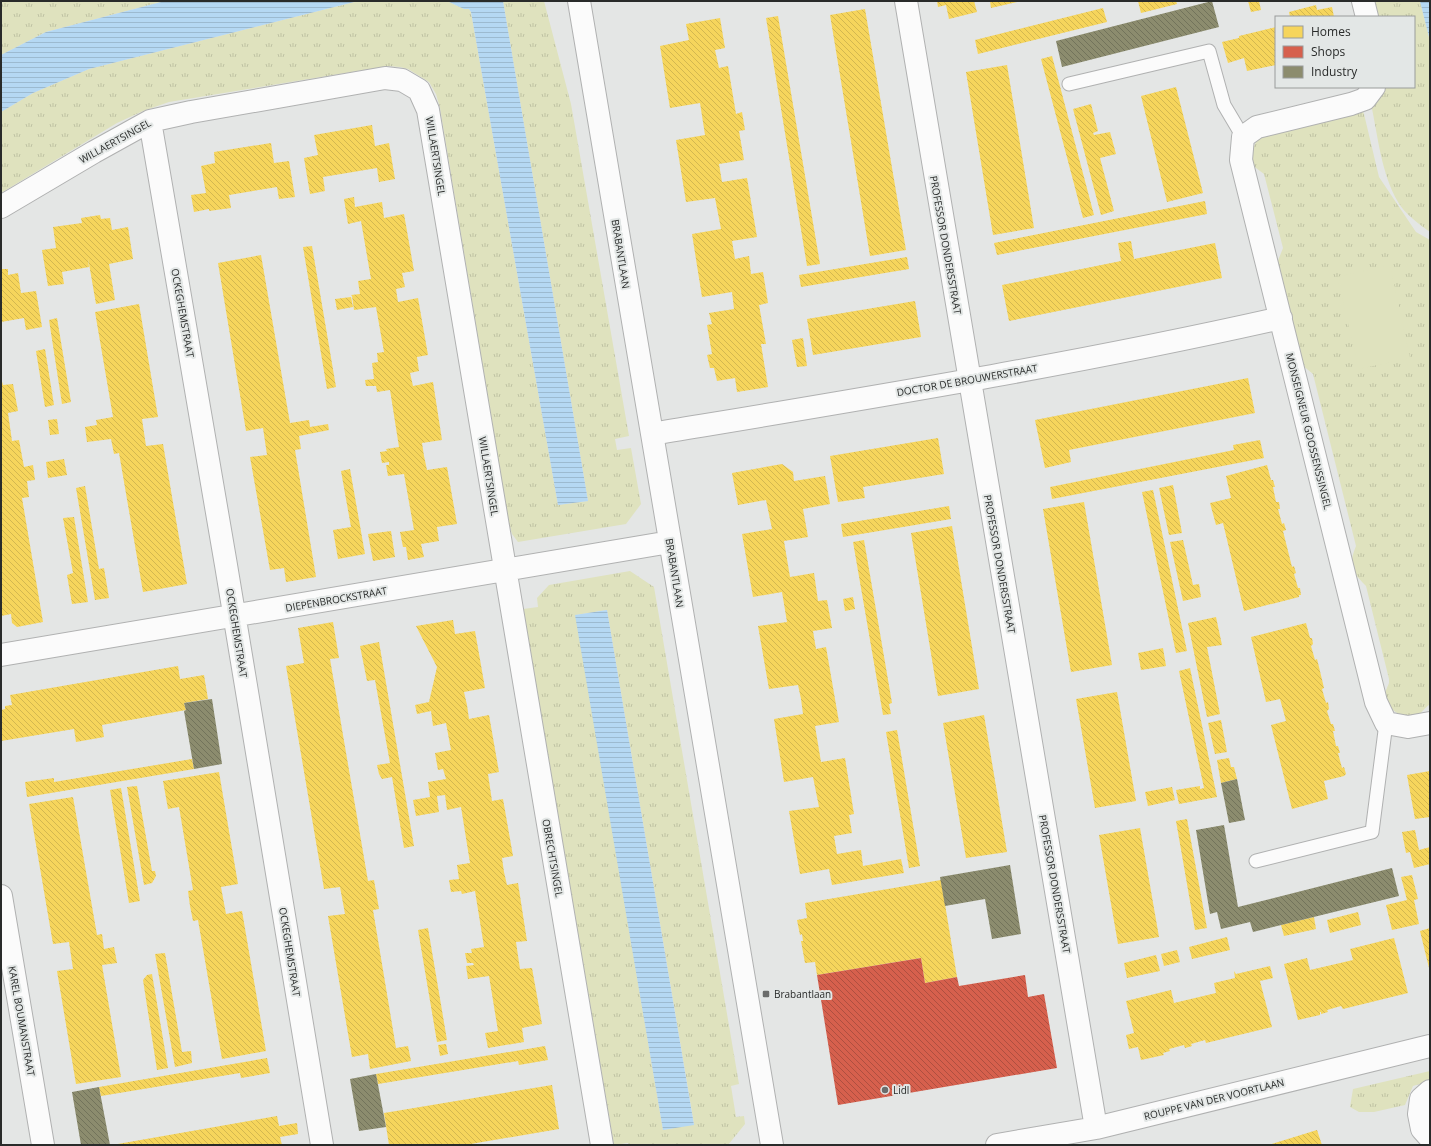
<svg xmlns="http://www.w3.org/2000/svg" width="1431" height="1146" viewBox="0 0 1431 1146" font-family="'Open Sans',sans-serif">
<defs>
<pattern id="grass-tufts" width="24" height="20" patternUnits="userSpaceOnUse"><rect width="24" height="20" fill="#dfe2be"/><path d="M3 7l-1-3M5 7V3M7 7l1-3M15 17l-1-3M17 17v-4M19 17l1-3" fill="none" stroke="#bfc2a3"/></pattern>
<pattern id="water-rules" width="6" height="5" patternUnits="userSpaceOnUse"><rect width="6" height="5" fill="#b5d8f3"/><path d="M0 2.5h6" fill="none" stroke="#9cbad0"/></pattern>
<pattern id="homes-back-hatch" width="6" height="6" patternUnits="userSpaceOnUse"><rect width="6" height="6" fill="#f6d55c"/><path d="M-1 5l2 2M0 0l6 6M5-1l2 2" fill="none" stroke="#d3b750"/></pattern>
<pattern id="shops-back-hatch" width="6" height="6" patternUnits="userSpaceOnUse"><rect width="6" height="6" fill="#d6604d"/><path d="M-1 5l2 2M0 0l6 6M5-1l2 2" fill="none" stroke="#ae4f40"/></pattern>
<pattern id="industry-back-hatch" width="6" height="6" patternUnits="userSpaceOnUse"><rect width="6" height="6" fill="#8c8c6e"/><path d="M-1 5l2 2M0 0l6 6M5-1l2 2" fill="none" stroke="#72735b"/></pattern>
</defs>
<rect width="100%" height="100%" fill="#e4e6e5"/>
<path fill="url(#grass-tufts)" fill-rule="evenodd" d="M1 1H165L46 32 1 55Z
M358 1H447L464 9H469L471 12 558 505 588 501 503 1H544L571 104 629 436 615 439 617 450 631 448 641 504 626 524 518 542 512 534 509 524 440 108 436 94 429 82 408 69 400 67 388 66 169 102 143 111 117 123 1 193V112L33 93 89 69Z
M1372 1H1420L1430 41V232C1419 224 1405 214 1398 202 1381 173 1378 136 1371 104L1383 87H1414V17H1376Z
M1362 109 1364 114 1379 177 1416 232 1430 240V704C1426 707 1422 712 1418 715 1415 717 1410 716 1406 716 1394 714 1388 706 1384 695L1389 683V679L1366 586C1351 571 1348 566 1356 546L1313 374 1302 365 1277 263 1283 248 1264 174 1252 165C1250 154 1253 144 1261 136Z
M630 571 654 587 739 1084 731 1086 736 1117 744 1116 745 1124 728 1145H629L628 1143 614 1145 523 609 538 607 537 598 549 585ZM607 610 694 1124 663 1130 576 615Z
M1430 1071V1081L1413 1086 1405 1105 1374 1112H1359L1350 1107 1353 1089Z"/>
<path fill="#dfe2be" d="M1390 265 1410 358 1359 369 1337 277Z"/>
<path fill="url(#water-rules)" d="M165 1H358L89 69 33 93 1 112V55L46 32Z
M447 1H503L588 501 558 505 471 12 469 9H464Z
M1420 1H1430V41Z
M607 610 694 1125 663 1130 575 615Z"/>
<path fill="url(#homes-back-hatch)" d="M937 1H974L977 12 949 19 946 5 938 7Z
M990 1H1017V2L991 8Z
M1138 1H1176L1177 4 1141 13Z
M1248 1H1259L1261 10 1251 12Z
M1316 5 1317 10 1332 7 1334 17H1290L1289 12Z
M1103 8 1107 22 978 54 975 40Z
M865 9 906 250 870 256 830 15Z
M778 16 820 264 807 266 766 18Z
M720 18 725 48 715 50 719 68 728 66 736 114 742 112 745 130 739 131 744 160 719 164 722 182 747 178 757 237 732 241 735 259 749 256 751 274 763 272 768 303 759 305 766 344H761L768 387 737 392 735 378 717 381 714 368H710L707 355 712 354 707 325 712 324 709 313 734 309 732 292 702 297 692 234 721 229 715 198 686 202 676 140 705 135 700 103 670 108 660 46 689 40 686 24Z
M1276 27V65L1247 71 1244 58 1228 63 1222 42 1239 38V36Z
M1052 56 1094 215 1083 218 1041 59Z
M1007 65 1034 228 993 235 966 72Z
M1176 87 1203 193 1167 202 1141 96Z
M1091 104 1098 131 1093 133 1094 135 1110 132 1116 154 1100 158 1114 211 1101 215 1073 109Z
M372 125 375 146 389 143 395 179 379 182 377 168 323 177 325 191 310 194 304 158 318 155 314 135Z
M271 143 274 163 289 161 295 197 279 199 277 187 229 195 231 208 209 211V209L194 212 191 195 206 193 201 166 215 163 214 152Z
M354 197 355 207 382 202 384 218 404 214 414 271 402 273 405 287 396 289 398 302 418 298 428 355 417 357 419 371 410 373 413 386 433 382 442 440 422 443 424 456 427 470 447 467 457 524 437 527 439 541 421 544 424 557 408 560 406 547H403L400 532 414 530 404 474 388 476 386 465H389V462L382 463 380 452 387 451 386 449 399 447 390 390 377 392 376 386H366L365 380 374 379 372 363 378 362 377 353 384 352 376 307 354 310 352 296 351 295 360 294 358 281 371 279 361 221 348 224 344 199Z
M1205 201 1207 214 997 255 994 243Z
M100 215 101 219 110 218 112 230 128 227 133 259 109 264 115 300 96 304 88 258 89 267 62 272 64 284 48 286 42 250 56 248 53 227 82 223 81 218Z
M1131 241 1134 259 1215 243 1222 278 1009 321 1002 285 1121 261 1118 243Z
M312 246 336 387 327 389 303 247Z
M261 255 290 423 309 420 310 427 328 424 329 430 299 436 301 449 295 450 316 577 286 582 284 568 270 570 250 457 267 455 263 428 246 431 218 263Z
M907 257 909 269 801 287 799 275Z
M1 269H8V275L18 273 21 293 36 291 42 327 26 330 24 318 1 322Z
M351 297 353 307 337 310 335 299Z
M915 301 921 337 813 355 807 319Z
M139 304 158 417 142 419 146 446 163 444 187 584 143 592 119 453 114 454 111 439 87 442 85 427 97 425 96 420 113 417 95 312Z
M57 318 71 402 62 404 49 320Z
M803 338 807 366 797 367 792 340Z
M45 349 54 405 45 407 36 351Z
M1 378 3 385 13 384 18 411 8 413 12 441 19 440 24 467 33 465 35 480 27 481 29 497 22 498 43 622 17 627 12 623 11 614 1 616Z
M1248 378 1255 413 1069 450 1071 462 1045 468 1035 420Z
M57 419 59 434 50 435 48 420Z
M938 438 944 474 863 487 865 498 838 502 830 456Z
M1260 440 1264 458 1052 499 1050 487 1234 450 1233 445Z
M64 459 67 475 48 478 46 462Z
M782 464 793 472 794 481 825 476 830 504 803 509 808 537 784 541 790 577 814 573 818 601 827 600 832 628 813 631 816 649 826 647 839 722 815 726 821 762 845 758 854 814 849 815 852 833 834 836 837 854 861 850 863 866 901 859 904 873 832 885 829 869 800 874 789 811 819 807 813 777 784 782 774 719 803 714 801 699 798 685 769 689 758 626 787 622 782 592 753 597 742 534 772 529 766 500 738 505 732 473Z
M1267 465 1271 480H1273L1275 487H1273L1276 502H1279L1280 509H1278L1282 524 1284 523 1286 530 1283 531 1292 567 1294 566 1296 573 1294 574 1298 588H1300L1301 595H1299V597L1244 611 1223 523 1216 525 1210 503 1231 498 1226 476Z
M350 469 365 554 338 559 333 530 351 527 341 471Z
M1173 485 1182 533 1169 535 1159 488Z
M85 486 99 569 104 568 109 598 95 600 76 488Z
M1153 490 1187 651 1176 653 1142 492Z
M1084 502 1112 665 1071 672 1043 509Z
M949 506 951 519 843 537 841 524Z
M74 517 88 602 72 604 67 575 73 573 63 518Z
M952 526 979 689 938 696 911 533Z
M391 531 395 557 373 561 368 534Z
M864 540 892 703 889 704 891 714 883 715 853 542Z
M1183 540 1193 585 1199 584 1201 597 1183 601 1170 542Z
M853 597 855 609 845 611 843 599Z
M1216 617 1222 645 1207 647 1220 714 1207 717 1188 623Z
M453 620 455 634 475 631 485 688 464 692 467 705 469 719 489 715 499 772 488 774 492 801 503 799 513 856 502 858 504 872 507 885 518 883 527 941 516 942 520 969 532 968 542 1024 522 1028 524 1042 488 1048 485 1033 498 1031 489 976 468 979 466 966 474 965 473 963H467L465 953H472L471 949 484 947 475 891 462 894 461 891 451 892 449 880 459 879 457 865 470 863 461 807 447 810 445 795 437 796 439 812 416 816 413 800 430 797 428 782 446 779 443 769 438 770 435 753 451 750 446 723 433 726 431 711 417 714 415 705 429 702 437 667 416 626Z
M333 622 339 658 330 659 368 881 374 880 379 909 373 910 396 1048 408 1046 411 1061 370 1069 368 1054 352 1057 328 916 345 914 340 887 324 889 286 666 304 663 298 628Z
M1306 623 1310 638H1312L1313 644 1311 646 1315 660 1317 659 1319 667 1324 688 1322 689 1326 703 1328 702 1329 709 1327 711 1331 724H1333L1335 731H1333L1336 746H1338L1340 753H1338L1342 768 1344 767 1346 774 1344 776 1324 781 1328 799 1292 809 1271 725 1286 721 1280 699 1266 702 1251 637Z
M379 642 414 846 404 848 392 777 382 779 379 774 377 765 390 763 375 680 367 681 360 646Z
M1163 648 1166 666 1141 670 1138 653Z
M178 666 180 679 204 675 208 699 184 703 186 710 102 725 104 737 76 742 74 729 1 741V710L5 709V706L12 705 10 695Z
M1190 668 1217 797 1179 804 1176 790 1200 786V789L1204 788 1179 671Z
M1117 692 1136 801 1095 808 1076 699Z
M984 715 1007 852 966 858 943 723Z
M1221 720 1227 752 1215 754 1208 723Z
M897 730 920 866 909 868 886 732Z
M1229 758 1231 767H1234L1237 779 1221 783 1217 760Z
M192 759 194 769 27 797 25 782 54 778V782Z
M1430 771V817L1415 819 1407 775Z
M219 772 238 884 221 887 226 914 242 911 266 1051 222 1059 198 920 193 921 190 906 188 891 193 890 179 807 168 809 163 781Z
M137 786 152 871H155L156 876 152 883 144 885 127 787Z
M1172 787 1175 800 1148 806 1145 792Z
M121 788 140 901 129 903 110 790Z
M73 797 97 935 102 934 104 949 114 947 117 963 102 965 121 1077 76 1084 57 971 73 969 69 942 53 944 29 804Z
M1187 819 1207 928 1195 930 1176 821Z
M1140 828 1159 937 1118 944 1099 835Z
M1415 830 1419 850 1430 847V864L1414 868 1410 852 1406 853 1402 832Z
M1412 875 1418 899 1414 900 1419 924 1392 930 1386 905 1407 900 1401 877Z
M941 880 957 977 925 983 921 958 817 975 815 962 805 963 801 941H803L802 934 800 935 797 920 807 918 805 903Z
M1358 912 1361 925 1330 933 1327 920Z
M1314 917 1316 929 1284 936 1281 925Z
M428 928 447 1040 437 1042 418 930Z
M1430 928V968H1429L1420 931Z
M1227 937 1230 950 1192 959 1189 947Z
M1394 938 1408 993 1343 1009 1341 1006 1327 1010 1328 1012 1321 1014V1012H1320V1015L1298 1020 1284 964 1307 958 1310 970 1353 960 1350 949Z
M1177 950 1180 962 1164 966 1161 954Z
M165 953 182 1052 191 1051 192 1063 175 1067 155 954Z
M1156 955 1160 971 1127 978 1124 963Z
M1270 966 1273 978 1260 981 1272 1027 1206 1043 1205 1040 1191 1044 1192 1046 1185 1048 1184 1045 1169 1049 1170 1051 1163 1053 1164 1055 1141 1060 1138 1047 1129 1049 1126 1035 1134 1033 1126 1001 1171 990 1174 1003 1216 993 1214 983 1235 978 1234 971 1236 974Z
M152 974 168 1068 157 1070 143 980 147 975Z
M446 1044 448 1054 440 1056 438 1045Z
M545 1046 548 1060 519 1065 518 1061 378 1084 376 1074Z
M267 1058 270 1073 241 1078 240 1073 101 1096 99 1087Z
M552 1085 559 1129 465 1145H389L384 1113Z
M277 1116 279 1126 297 1123 298 1134 280 1137 282 1145H112Z
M1317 1130 1322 1145H1268Z"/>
<path fill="url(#shops-back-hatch)" d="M921 958 925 983 957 977 959 986 1025 975 1028 997 1044 994 1057 1068 838 1105 817 975Z"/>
<path fill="url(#industry-back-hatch)" d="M1212 1 1219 27 1062 67 1056 41Z
M212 699 222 764 194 769 184 711 186 710 184 703Z
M1237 779 1245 820 1229 823 1221 783Z
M1224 825 1238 907 1392 868 1399 896 1253 932 1250 922 1221 929 1217 912 1210 914 1196 830Z
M1010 865 1021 934 992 939 985 899 945 906 940 877Z
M376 1074 386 1127 359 1131 350 1079Z
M99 1087 110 1145H81L72 1092Z"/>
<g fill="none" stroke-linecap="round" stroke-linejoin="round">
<g stroke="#b0b1b1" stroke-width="15">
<path id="service" d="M1069 84 1209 51 1224 105 1243 137
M1256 861 1372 832 1386 723"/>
</g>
<g stroke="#b0b1b1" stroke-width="24">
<path id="minor" d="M579 1 772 1145
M906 1 1096 1128
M1363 1 1367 17
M1374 87 1365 99 1351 104 1257 127 1243 137 1241 160 1376 702 1386 723 1408 727 1430 723
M150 121 226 565 322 1145
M1 207 94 152 150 121 191 112 385 78 402 80 419 90 428 110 602 1145
M652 434C862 399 1073 365 1281 318
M1 655 670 542
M1 896 43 1145
M1430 1091 1421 1099 1419 1114 1422 1129 1430 1138
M997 1145 1096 1128 1430 1046"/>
</g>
<use href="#service" stroke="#fbfbfb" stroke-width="13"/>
<use href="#minor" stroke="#fbfbfb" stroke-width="22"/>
</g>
<g fill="#6a6c6b" stroke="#e3e7e6" stroke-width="1.5">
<rect x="762" y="990" width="8" height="8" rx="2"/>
<circle cx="885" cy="1090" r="4"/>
</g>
<g text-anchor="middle" stroke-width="4" stroke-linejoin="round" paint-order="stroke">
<g font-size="10" fill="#292b2a" stroke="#e3e7e6">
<text transform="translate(115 141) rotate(-29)" y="4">WILLAERTSINGEL</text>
<text transform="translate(436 156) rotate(81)" y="4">WILLAERTSINGEL</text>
<text transform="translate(946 245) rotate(80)" y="4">PROFESSOR DONDERSSTRAAT</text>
<text transform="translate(621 254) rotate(81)" y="4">BRABANTLAAN</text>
<text transform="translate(183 313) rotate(80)" y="4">OCKEGHEMSTRAAT</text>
<text transform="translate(967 380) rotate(-10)" y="4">DOCTOR DE BROUWERSTRAAT</text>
<text transform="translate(1309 431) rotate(76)" y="4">MONSEIGNEUR GOOSSENSSINGEL</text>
<text transform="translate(489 476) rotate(81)" y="4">WILLAERTSINGEL</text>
<text transform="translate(1000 564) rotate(80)" y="4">PROFESSOR DONDERSSTRAAT</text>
<text transform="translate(675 573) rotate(81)" y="4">BRABANTLAAN</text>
<text transform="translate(336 599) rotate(-10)" y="4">DIEPENBROCKSTRAAT</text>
<text transform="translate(237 633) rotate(81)" y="4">OCKEGHEMSTRAAT</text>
<text transform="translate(553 858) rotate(80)" y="4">OBRECHTSINGEL</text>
<text transform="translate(1055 884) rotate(80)" y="4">PROFESSOR DONDERSSTRAAT</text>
<text transform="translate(290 952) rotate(81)" y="4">OCKEGHEMSTRAAT</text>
<text transform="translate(22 1021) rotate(80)" y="4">KAREL BOUMANSTRAAT</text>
<text transform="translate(1214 1099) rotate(-14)" y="4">ROUPPE VAN DER VOORTLAAN</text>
</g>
<g font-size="10" fill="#292b2a" stroke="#e3e7e6" text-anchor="start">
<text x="774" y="998">Brabantlaan</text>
<text x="893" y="1094">Lidl</text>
</g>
</g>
<rect width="1431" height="1146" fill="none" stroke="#292b2a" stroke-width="4"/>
<rect x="1275" y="16" width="140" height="72" fill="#e3e7e6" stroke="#999c9b"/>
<rect x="1283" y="26" width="20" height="12" fill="#f6d55c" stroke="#999c9b"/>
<text x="1311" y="36" font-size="12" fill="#292b2a">Homes</text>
<rect x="1283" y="46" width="20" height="12" fill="#d6604d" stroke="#999c9b"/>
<text x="1311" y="56" font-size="12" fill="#292b2a">Shops</text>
<rect x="1283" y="66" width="20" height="12" fill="#8c8c6e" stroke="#999c9b"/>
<text x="1311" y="76" font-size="12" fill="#292b2a">Industry</text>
</svg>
